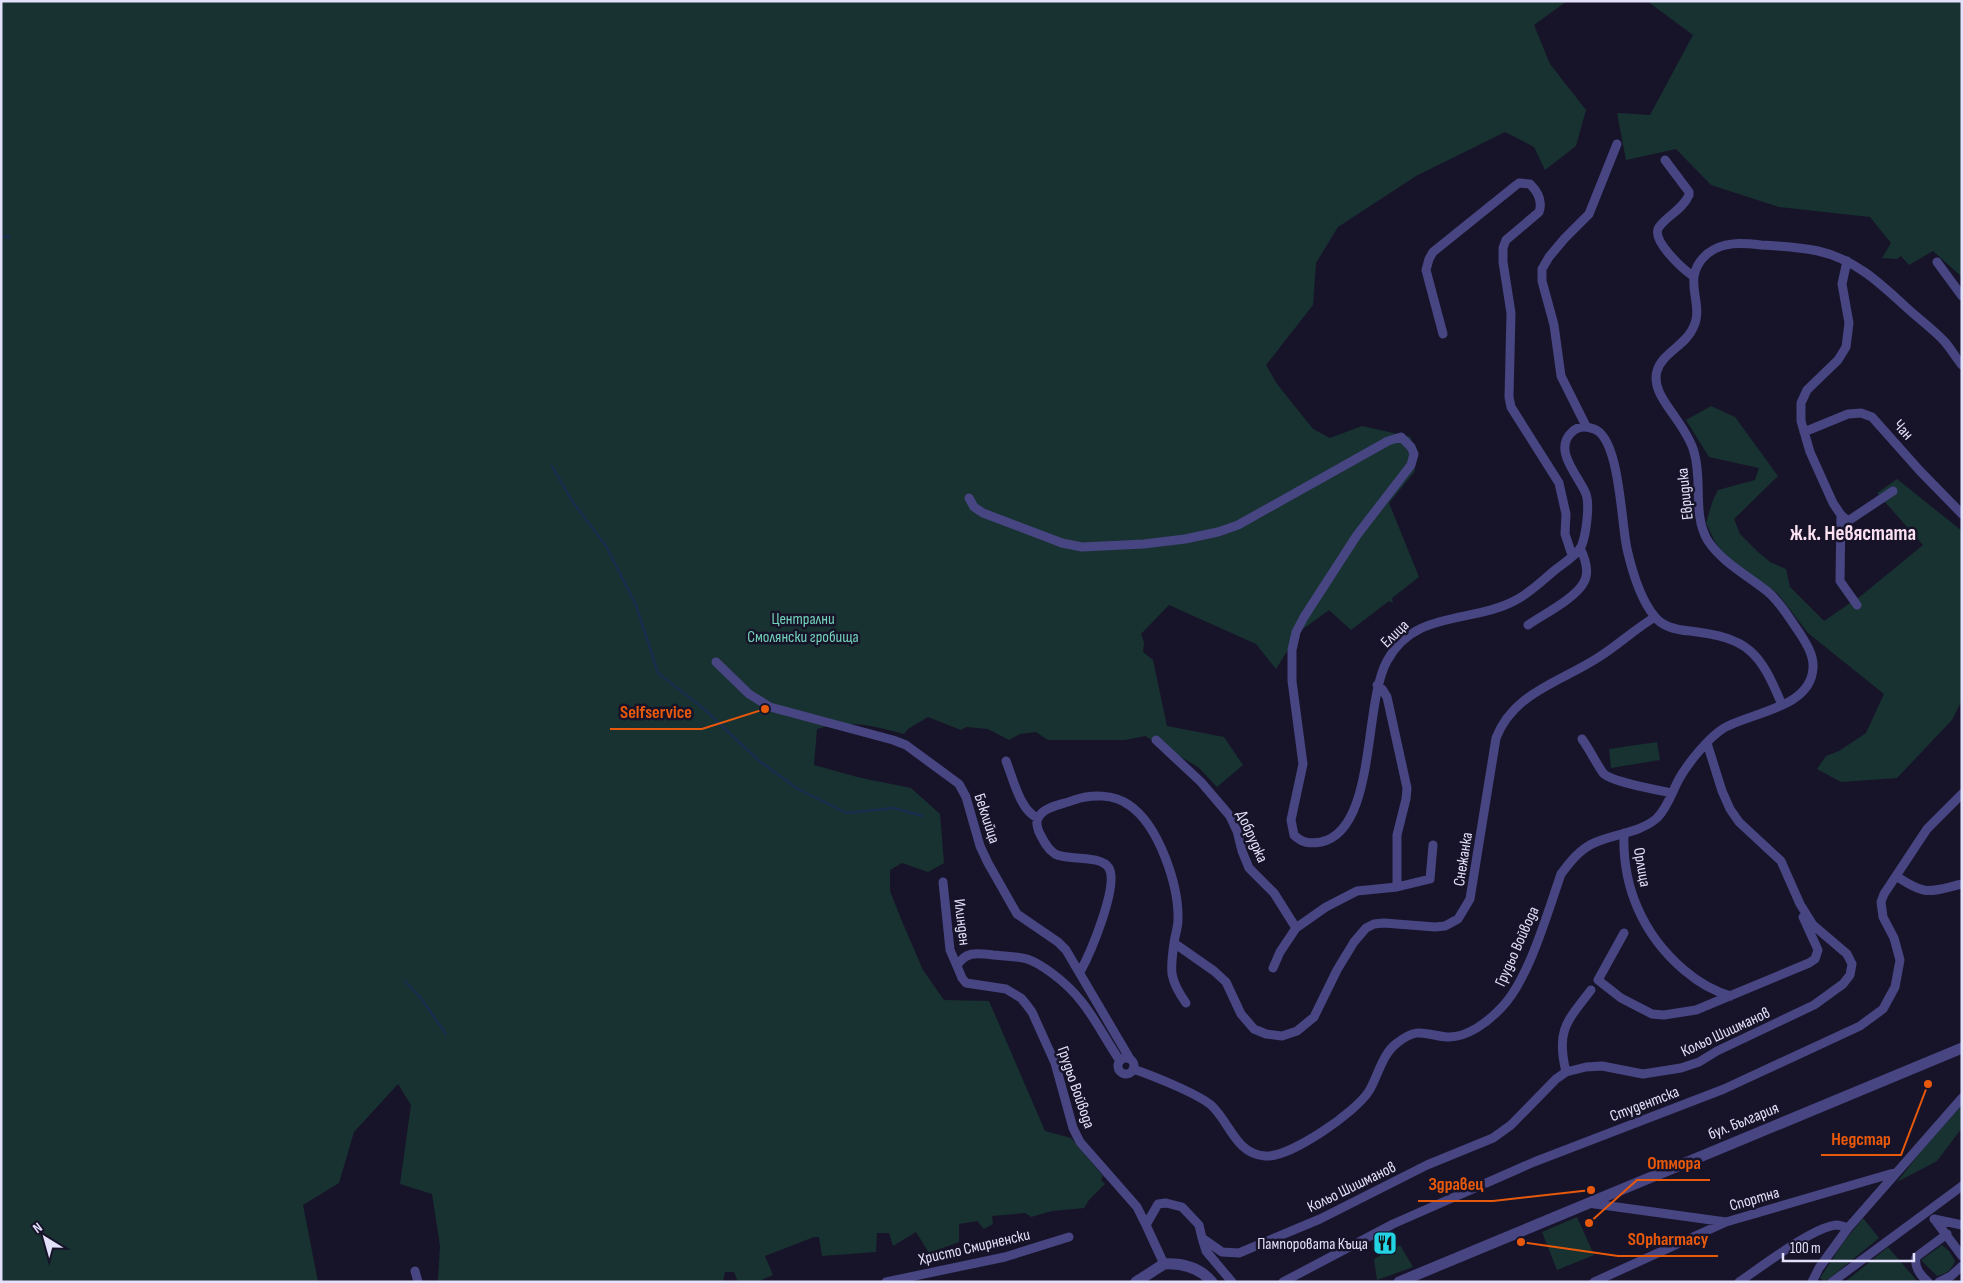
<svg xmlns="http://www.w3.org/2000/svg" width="1963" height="1283" viewBox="0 0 1963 1283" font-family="'Sofia Sans Condensed',sans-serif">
<rect width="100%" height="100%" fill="#171429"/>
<path fill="#183231" d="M1 1H1567L1534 25 1550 64 1586 110 1576 146 1545 170 1534 147 1505 132 1416 176 1338 227 1316 263 1313 305 1266 365 1277 384 1313 429 1330 438 1362 426 1411 437 1415 471 1389 503 1419 577 1392 598 1393 603 1389 601 1351 630 1329 610 1299 632 1276 669 1256 644 1169 605 1141 634 1144 642 1143 652 1153 660 1167 726 1224 737 1243 765 1217 787 1198 767 1145 736 1125 740H1048L1036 732 1020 734 1009 740 988 729 966 727 961 730 928 717 908 729 904 734C873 726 849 719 817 729L814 765 861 778 911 788 940 814 944 863 928 872 902 863 890 870V891L901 919 923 970 944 1000 989 1001 1045 1131 1071 1138 1103 1176 1101 1180 1105 1184 1089 1200 1084 1208 1052 1211 1031 1217 1025 1213 992 1216 993 1224 984 1229 977 1221 959 1224V1242L929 1253 916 1232 893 1246 889 1233H877L876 1252 822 1256 819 1237H814L765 1256 773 1275 757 1282H738L734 1272H725L723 1282H440L438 1280 440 1246 432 1194 400 1184 411 1105 398 1084 354 1132 339 1183 303 1205 318 1282H1Z
M1647 1H1962V277L1933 251 1909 265 1901 256 1897 259 1882 258 1891 243 1870 217 1779 207 1711 185 1676 149 1626 160 1617 113 1650 115 1693 35Z
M1711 406 1735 417 1778 476 1734 519 1740 534 1758 552 1770 562 1786 569 1790 587 1824 621 1862 595 1923 545 1877 493 1897 479 1962 531V700L1952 720 1897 778 1841 782 1817 769 1826 756 1839 751 1866 733 1884 694 1808 633 1778 594 1728 559 1715 542 1706 523 1713 500 1718 490 1755 480 1759 468 1709 457 1686 420Z
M1657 742 1660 760 1611 768 1609 749Z
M1962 1105V1128L1937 1161 1897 1182 1922 1150Z
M1577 1217 1594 1255 1557 1270 1542 1232Z
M1863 1218 1879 1238 1825 1282 1820 1278 1843 1243Z
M1400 1245 1413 1267 1377 1280 1374 1259Z
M1942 1245 1949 1251 1955 1261C1951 1271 1947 1273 1937 1276L1921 1260Z
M1888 1247 1918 1282H1845Z"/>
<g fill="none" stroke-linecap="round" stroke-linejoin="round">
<path stroke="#182e4e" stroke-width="2.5" d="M1 236 9 237
M552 466 572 501 606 546 636 605 658 673 703 708 758 760 798 789 847 813 894 808 923 816
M405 981 420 997 446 1034"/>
<path stroke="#474582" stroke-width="9" d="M1665 160 1689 192V195C1683 209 1668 215 1659 227 1650 240 1684 270 1693 276
M1847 261 1842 284 1849 323 1846 347 1838 360 1807 390 1801 403V421L1810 452 1833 503 1841 515 1840 581 1857 605
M1937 262 1962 296
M1443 334 1426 270 1429 259 1433 252 1515 186 1519 183 1530 184C1538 192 1543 201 1539 212L1506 240 1503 248V262L1511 313 1509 397 1511 407 1559 483 1566 514 1565 534 1572 555
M1586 426 1561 376 1554 325 1542 281V269L1549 257 1565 238 1589 214 1617 144
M1804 432 1848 414 1861 413 1872 417 1920 471 1962 514
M969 498 974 507 983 513 1062 543 1082 547 1144 544 1185 539 1218 532 1238 525 1388 441 1401 437 1411 447 1414 454 1411 465 1357 535 1304 617 1296 632 1292 650V681L1303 764 1291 820 1294 835C1302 843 1310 844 1321 842 1377 830 1363 704 1387 661 1415 609 1472 624 1516 600 1530 593 1543 580 1555 570 1562 564 1576 556 1581 547 1586 536 1590 505 1586 494 1579 476 1552 450 1572 432 1578 426 1586 426 1594 429 1620 438 1621 523 1627 549 1632 571 1640 599 1655 617 1663 627 1677 630 1690 631 1749 638 1760 652 1782 705
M1841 515 1848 521 1893 491
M1528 625C1544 614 1576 598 1584 582 1590 571 1585 558 1580 548
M716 662 749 694 770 707 893 740 906 745 959 784 966 797 980 846 988 863 1017 914 1058 942 1066 950 1130 1059
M1377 685 1382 689 1387 697 1407 788 1406 799 1397 835V887
M1582 739C1590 750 1596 763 1603 773 1611 782 1658 790 1672 793
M1156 740 1201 782 1230 816 1237 831 1242 851 1249 868 1274 893 1296 928
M1006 761C1013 778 1020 811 1038 818
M1624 833C1622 887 1643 935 1684 970 1698 982 1712 991 1731 996
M1896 876C1926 896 1928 892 1962 884
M943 882 950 950 957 966
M1624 933 1598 980 1621 998 1652 1014 1664 1015 1696 1010 1809 963 1815 959 1818 950 1803 917
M1174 943C1170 971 1169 979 1186 1003
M1273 968 1280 952 1296 928 1326 907 1357 891 1397 887 1430 879 1433 845
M1080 972C1090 954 1119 886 1109 868 1100 854 1067 861 1055 854 1047 849 1043 840 1039 832 1037 826 1035 821 1040 815 1046 806 1065 804 1074 800 1091 794 1114 794 1129 805 1159 825 1179 886 1178 920 1178 927 1175 935 1174 943L1214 971 1226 982 1241 1014 1254 1029 1266 1034 1282 1036 1297 1031 1314 1017 1337 970 1354 942 1366 928 1374 924 1384 923 1435 927 1445 926 1458 919 1470 899 1496 738C1514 692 1561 682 1599 657 1618 645 1635 629 1655 617
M1118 1066a8 8 0 1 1 16 0a8 8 0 1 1-16 0Z
M1120 1061C1097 1027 1088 1000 1053 974 1045 968 1037 962 1027 959 1016 956 1004 956 993 955 977 953 965 951 957 966L962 978 966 983 1006 989 1021 998 1026 1004 1032 1012 1055 1063 1073 1128 1080 1142 1137 1207 1146 1225
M1133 1069C1151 1075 1199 1094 1212 1106 1230 1123 1236 1154 1265 1156 1290 1158 1356 1112 1369 1091 1378 1076 1382 1054 1397 1043 1419 1026 1424 1035 1447 1037 1467 1038 1488 1022 1502 1007 1529 979 1548 911 1561 874 1570 862 1580 849 1594 843 1614 834 1640 833 1657 818 1668 807 1672 792 1679 779 1688 763 1709 737 1724 728 1752 712 1811 708 1813 668 1814 655 1806 643 1799 632 1789 618 1781 603 1768 592 1747 575 1723 563 1708 541 1692 515 1703 481 1694 452 1691 440 1682 427 1675 417 1667 405 1652 388 1657 371 1662 353 1686 345 1693 328 1706 303 1679 279 1707 254 1723 241 1742 243 1761 245 1780 246 1799 247 1818 251 1855 259 1880 283 1907 308 1919 319 1934 330 1945 342 1951 349 1956 358 1962 365
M1566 1072C1556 1031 1566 1022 1591 990
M1588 1203 1726 1222 1897 1172
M1934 1219 1962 1225
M1935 1220 1962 1256
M1202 1238 1206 1251 1232 1282
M1164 1264 1146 1225 1158 1204 1166 1203 1182 1207 1199 1225 1202 1238 1222 1252 1239 1253 1320 1219 1427 1165 1493 1138 1511 1125 1556 1079 1566 1072 1586 1067 1602 1066 1643 1074 1681 1068 1699 1062 1717 1051 1814 1005 1843 984 1850 975 1852 964 1847 954 1813 925 1800 904 1781 861 1739 822 1730 809 1722 791 1707 743
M415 1271 418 1282
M886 1282 1005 1257 1069 1237
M1283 1282 1393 1224 1534 1162 1724 1089 1860 1026 1883 1009 1895 987 1900 960 1894 938 1883 917 1881 902 1884 894 1927 829 1962 794
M1594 1282 1726 1222
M1739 1282C1760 1268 1814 1226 1837 1225 1840 1225 1845 1227 1848 1228
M1812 1282 1819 1268 1848 1228 1962 1098
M1832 1282 1962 1186
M1928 1282C1921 1276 1914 1267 1916 1257L1947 1234
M1939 1282 1951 1276 1962 1266"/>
<path stroke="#474582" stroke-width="11" d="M1136 1282 1164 1264C1182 1263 1200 1268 1212 1282
M1399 1282 1962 1048"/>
</g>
<defs>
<g id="restaurant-square" transform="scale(1.25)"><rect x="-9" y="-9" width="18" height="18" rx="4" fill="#23d2e3" stroke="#171429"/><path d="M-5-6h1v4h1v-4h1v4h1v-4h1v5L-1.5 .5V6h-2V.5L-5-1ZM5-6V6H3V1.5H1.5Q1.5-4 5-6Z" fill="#111"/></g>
</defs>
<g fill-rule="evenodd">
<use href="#restaurant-square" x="1385" y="1243"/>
</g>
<g text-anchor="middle" stroke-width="5" stroke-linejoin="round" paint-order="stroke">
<g font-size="16" fill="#e3e0fb" stroke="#171429">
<text transform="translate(1904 429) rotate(48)" y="6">Чан</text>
<text transform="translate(1684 494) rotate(-96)" y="6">Евридика</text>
<text transform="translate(1394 633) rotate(-44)" y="6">Елица</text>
<text transform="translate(988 818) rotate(72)" y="6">Беклийца</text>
<text transform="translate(1253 836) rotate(66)" y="6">Добруджа</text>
<text transform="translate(1462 859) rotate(-81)" y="6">Снежанка</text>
<text transform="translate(1643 867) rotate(80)" y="6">Орлица</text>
<text transform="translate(963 922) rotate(83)" y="6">Илинден</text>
<text transform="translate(1516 946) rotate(-66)" y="6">Грудьо Войвода</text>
<text transform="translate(1725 1031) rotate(-25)" y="6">Кольо Шишманов</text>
<text transform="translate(1077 1087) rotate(71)" y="6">Грудьо Войвода</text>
<text transform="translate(1644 1103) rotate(-21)" y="6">Студентска</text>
<text transform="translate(1743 1120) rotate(-22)" y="6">бул. България</text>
<text transform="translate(1351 1186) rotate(-26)" y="6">Кольо Шишманов</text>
<text transform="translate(1754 1198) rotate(-16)" y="6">Спортна</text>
<text transform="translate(974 1246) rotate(-13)" y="6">Христо Смирненски</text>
</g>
<g font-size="16" fill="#73d3bb" stroke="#171429">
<text x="803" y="624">Централни<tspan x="803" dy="18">Смолянски гробища</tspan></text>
</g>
<g font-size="16" fill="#e3e0fb" stroke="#171429" text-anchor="end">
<text x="1368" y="1249">Пампоровата Къща</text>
</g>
<g font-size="21" font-weight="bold" fill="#fbe1f2" stroke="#171429">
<text x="1853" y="540">ж.к. Невястата</text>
</g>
</g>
<path fill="none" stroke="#e8590c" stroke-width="2" d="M765 709L702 729H610M1928 1084L1901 1155H1821M1589 1223L1637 1180H1710M1591 1190L1493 1201H1418M1521 1242L1618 1256H1718"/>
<g fill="#e8590c" stroke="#171429" stroke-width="2">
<circle cx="765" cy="709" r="5"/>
<circle cx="1928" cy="1084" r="5"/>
<circle cx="1589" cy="1223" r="5"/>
<circle cx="1591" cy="1190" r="5"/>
<circle cx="1521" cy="1242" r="5"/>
</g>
<g font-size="18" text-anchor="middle" font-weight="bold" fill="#e8590c" stroke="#171429" stroke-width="5" stroke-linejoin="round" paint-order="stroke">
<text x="656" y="718">Selfservice</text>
<text x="1861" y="1145">Недстар</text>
<text x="1674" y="1169">Отмора</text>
<text x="1456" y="1190">Здравец</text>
<text x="1668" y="1245">SOpharmacy</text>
</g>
<rect width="1963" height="1283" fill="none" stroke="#e3e0fb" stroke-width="5"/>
<g transform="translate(45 1238) rotate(323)" stroke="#171429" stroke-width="4" paint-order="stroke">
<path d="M0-4L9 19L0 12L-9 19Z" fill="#e3e0fb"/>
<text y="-8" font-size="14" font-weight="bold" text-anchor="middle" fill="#e3e0fb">N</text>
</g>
<path d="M1783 1253v8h131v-8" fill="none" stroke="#e3e0fb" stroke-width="2.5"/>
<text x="1790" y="1253" font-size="15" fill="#e3e0fb" stroke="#171429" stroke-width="4" paint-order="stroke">100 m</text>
</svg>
